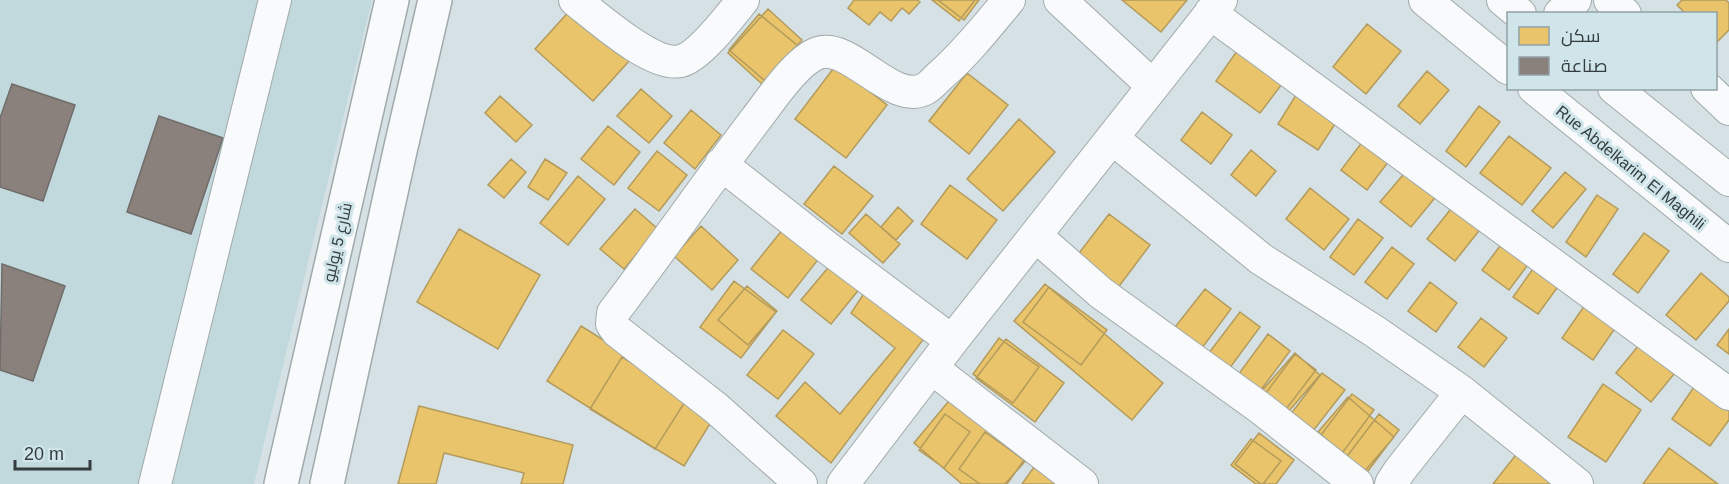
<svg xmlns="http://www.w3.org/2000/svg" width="1729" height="484" viewBox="0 0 1729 484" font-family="Arial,Cairo,sans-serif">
<rect width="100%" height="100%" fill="#d5e1e4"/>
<path fill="#c1d8dc" d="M0 0H372L254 484H0Z"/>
<path fill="#e9c46a" stroke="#b39b5d" stroke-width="1.5" d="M854 0H917L920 2 909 14 902 8 891 21 880 12 869 25 848 8Z
M932 0H975L959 21Z
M938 0H979L964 20Z
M1122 0H1187L1161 32Z
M1682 0H1726L1729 3V30L1716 43V14H1686L1677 5Z
M572 8 630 60 593 101 535 49Z
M768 9 802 40 762 84 728 53Z
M759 14 802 49 771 86 729 50Z
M1367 24 1401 51 1366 94 1333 67Z
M1237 51 1282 84 1260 113 1216 81Z
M836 65 887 105 846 158 795 119Z
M1427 71 1449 90 1420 124 1398 106Z
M967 73 1008 105 969 154 929 121Z
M641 89 672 116 649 143 617 116Z
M1296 95 1337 121 1318 150 1278 124Z
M500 96 532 125 516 142 485 113Z
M1479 106 1500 122 1466 167 1446 151Z
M691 110 721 135 695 169 664 143Z
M1202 112 1232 135 1211 164 1181 140Z
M1019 119 1055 152 1003 211 967 179Z
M608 126 640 152 614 185 581 159Z
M1509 136 1551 168 1522 205 1480 173Z
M1363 141 1389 161 1367 190 1341 170Z
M1251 150 1276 171 1256 196 1231 175Z
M657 151 687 175 659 211 628 188Z
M511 159 526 172 504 198 488 185Z
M545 159 567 173 548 200 528 187Z
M834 166 873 196 842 234 804 204Z
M1408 169 1438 194 1411 227 1380 202Z
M1565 172 1586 189 1553 228 1532 211Z
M578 176 605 199 568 245 540 223Z
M950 185 997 220 967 259 921 224Z
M1310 188 1349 219 1324 250 1286 219Z
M1597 195 1618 209 1586 257 1566 242Z
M1454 205 1482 227 1455 261 1427 239Z
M898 207 913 221 896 240 881 227Z
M635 209 658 229 624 269 600 249Z
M866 214 900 244 883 263 849 233Z
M1109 214 1150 245 1114 293 1073 261Z
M1358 219 1383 238 1354 275 1330 257Z
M701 226 738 260 712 290 674 256Z
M459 229 540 275 498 349 417 302Z
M783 229 820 257 788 298 751 269Z
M1644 233 1669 251 1638 293 1613 274Z
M1503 242 1530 262 1509 290 1482 270Z
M1392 247 1414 264 1387 299 1365 282Z
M832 263 861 287 831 324 801 300Z
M1535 266 1560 284 1538 314 1513 297Z
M1701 273 1729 297V301L1696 340 1666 315Z
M734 281 776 312 741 358 700 327Z
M1430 282 1457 303 1436 332 1408 311Z
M1045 284 1163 383 1132 420 1014 321Z
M747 286 777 311 748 345 718 320Z
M1049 287 1107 330 1081 365 1023 322Z
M867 289 928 333 831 463 776 416 805 382 840 414 895 348 851 313Z
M1205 289 1231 309 1202 348 1175 327Z
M1585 305 1616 327 1593 360 1562 338Z
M1240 312 1260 327 1229 369 1208 354Z
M1481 318 1507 338 1484 367 1458 347Z
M581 326 690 394 655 449 547 381Z
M1729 329V354L1717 345Z
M783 330 814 354 778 399 747 375Z
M1268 334 1290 351 1257 395 1235 379Z
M999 338 1039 367 1013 403 973 374Z
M1006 339 1064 383 1035 422 976 378Z
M1639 345 1674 374 1651 402 1616 373Z
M1295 353 1320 375 1283 418 1258 395Z
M1295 354 1316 370 1283 413 1263 397Z
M622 357 716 414 684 466 590 409Z
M1322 373 1345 390 1309 436 1287 419Z
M1603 384 1641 410 1606 462 1568 437Z
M1696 384 1729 408V420L1710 446 1672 419Z
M1352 394 1374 410 1340 456 1318 439Z
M953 396 1027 459 1005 484H962L914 443Z
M1348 397 1394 437 1364 472 1318 432Z
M419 406 573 445 563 484H521L524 473 444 453 436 484H398Z
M945 414 970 432 944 468 919 450Z
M1379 414 1399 430 1365 475 1345 459Z
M985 432 1024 460 1007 484H980L959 469Z
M1259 433 1294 460 1276 484H1261L1235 464Z
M1251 439 1281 461 1263 484H1256L1231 465Z
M1522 447 1568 484H1493Z
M1669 448 1718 484H1643Z
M1034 467 1057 484H1022Z"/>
<path fill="#8a817c" stroke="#706c69" stroke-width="1.5" d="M12 84 75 105 43 201 0 187V118Z
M159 116 223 138 191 234 127 212Z
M2 264 65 286 33 381 0 370Z"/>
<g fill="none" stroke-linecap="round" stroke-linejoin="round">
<g stroke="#a0a9ab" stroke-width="34">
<path id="minor" d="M575 0C597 17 653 68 681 61 700 56 730 16 743 0
M1060 0 1153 86
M1425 0 1508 68
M1503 0 1520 14
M1610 0 1625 14
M1210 13 1729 394
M1560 14 1575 0
M1534 88 1729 246
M1614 88 1729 180
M1707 88 1729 109
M1112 138 1261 259 1374 331 1462 392 1577 484
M721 164 829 249 952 341
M1036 236 1101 293 1259 407 1357 484
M933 369 1082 484
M155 484 275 0
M801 484 716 408 617 331 612 324 613 313C662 249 707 183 756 119 770 101 796 61 818 53 850 42 892 106 925 89 931 86 937 78 942 74 967 52 988 25 1009 0
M843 484 952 341 1221 0
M1391 484 1400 470 1462 392"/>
</g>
<g stroke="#a0a9ab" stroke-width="36">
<path id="major" d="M281 484 392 0
M327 484 400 151 435 0"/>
</g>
<use href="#minor" stroke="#f9fafb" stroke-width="32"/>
<use href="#major" stroke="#f9fafb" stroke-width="33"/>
</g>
<g text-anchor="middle" stroke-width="6" stroke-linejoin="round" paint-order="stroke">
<g font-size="16" fill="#343c3e" stroke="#cfe5ea">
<text transform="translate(1631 167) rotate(39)" y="6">Rue Abdelkarim El Maghili</text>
<text transform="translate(337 242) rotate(-77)" y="6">شارع 5 يوليو</text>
</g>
</g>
<rect x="1507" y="12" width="210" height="78" fill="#cfe5ea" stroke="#91a1a5" stroke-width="1.5"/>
<rect x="1519" y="27" width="30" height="18" fill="#e9c46a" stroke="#91a1a5" stroke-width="1.5"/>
<text x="1561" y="42" font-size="18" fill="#343c3e">سكن</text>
<rect x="1519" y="57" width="30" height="18" fill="#8a817c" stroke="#91a1a5" stroke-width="1.5"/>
<text x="1561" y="72" font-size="18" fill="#343c3e">صناعة</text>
<path d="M15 460v9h75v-9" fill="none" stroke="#343c3e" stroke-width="3"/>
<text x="24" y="460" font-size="18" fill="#343c3e" stroke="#cfe5ea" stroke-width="4.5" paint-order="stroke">20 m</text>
</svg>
